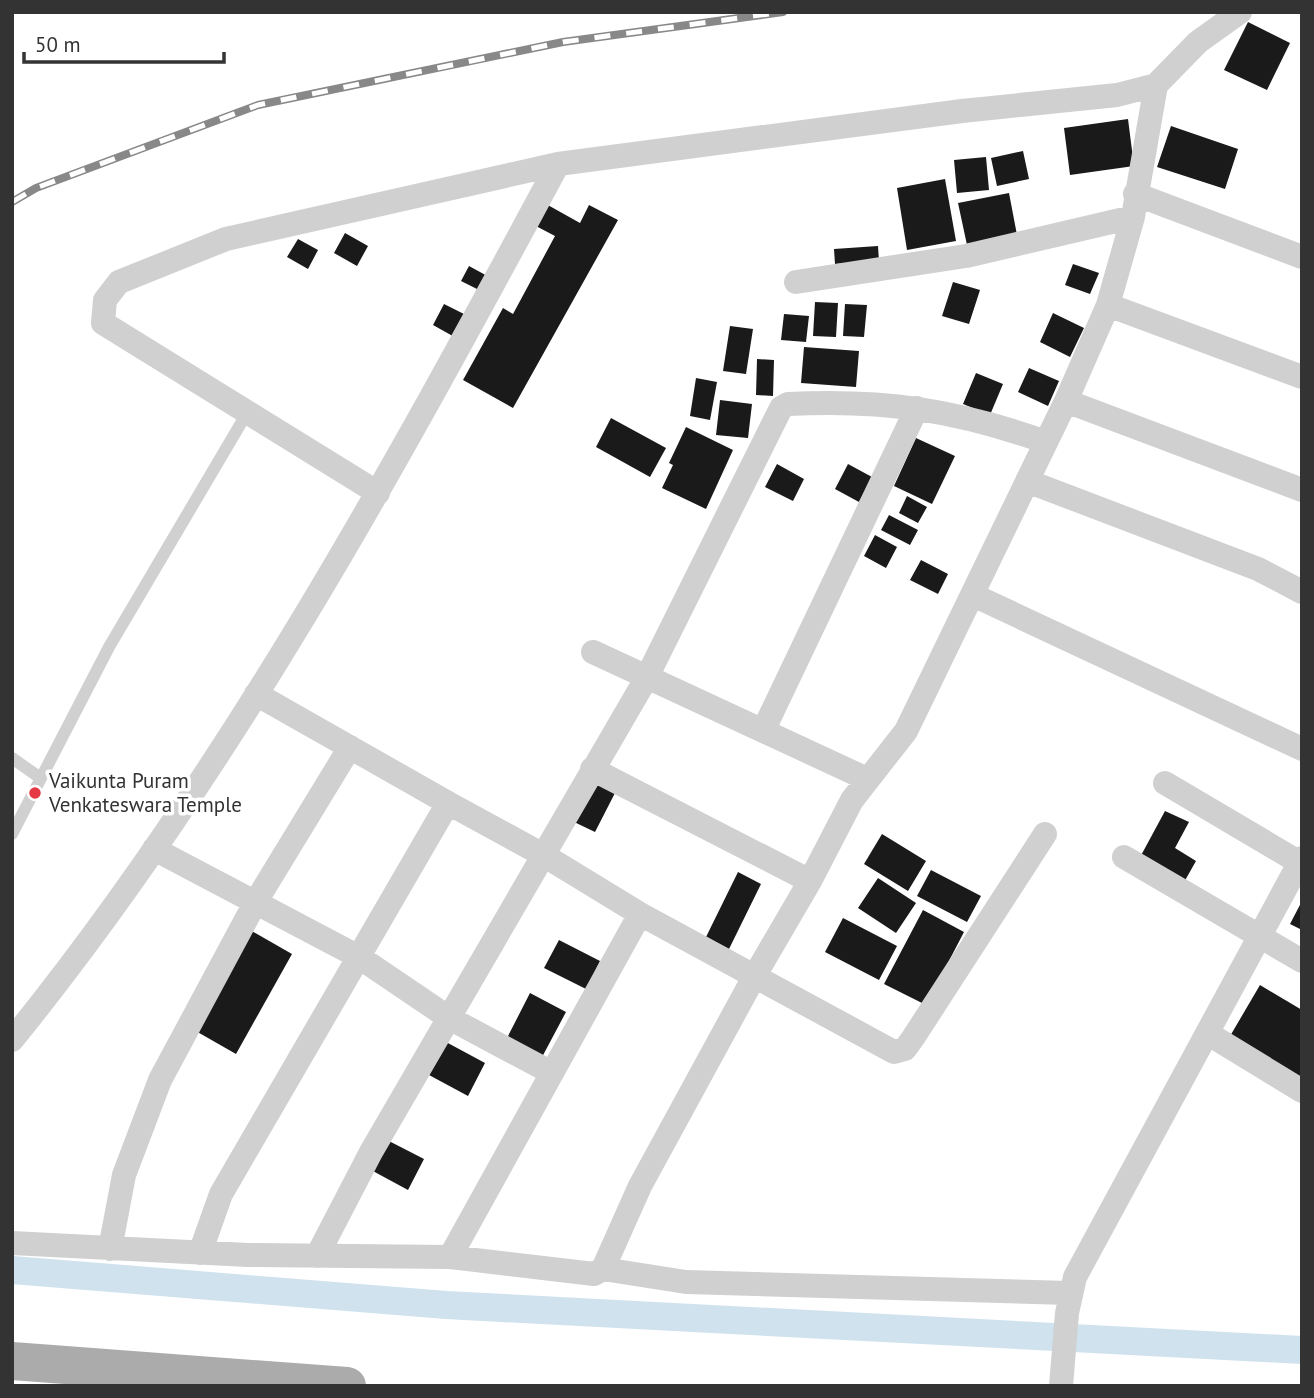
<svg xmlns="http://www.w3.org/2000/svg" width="1314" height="1398" viewBox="0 0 1314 1398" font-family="'PT Sans',sans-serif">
<rect width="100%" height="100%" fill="#fff"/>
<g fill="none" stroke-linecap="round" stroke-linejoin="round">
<path stroke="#cfe2ee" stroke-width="28" d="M12 1270 446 1305 1302 1350"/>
</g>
<path fill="#1a1a1a" d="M1248 22 1290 43 1267 90 1224 70Z
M1128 119 1134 166 1070 175 1064 128Z
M1171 126 1238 149 1225 189 1157 167Z
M1023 151 1029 179 997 186 991 158Z
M986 157 989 190 957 193 954 160Z
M945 179 956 241 907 250 897 188Z
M1009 193 1017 235 967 245 958 203Z
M546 204 580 223 589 205 618 220 513 408 463 380 503 308 513 314 555 236 534 225Z
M345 233 368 246 357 266 334 253Z
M298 239 318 250 308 269 287 257Z
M878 246 879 261 835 264 834 249Z
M1073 264 1099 273 1090 294 1065 285Z
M469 266 491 278 483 292 461 281Z
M953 282 980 290 969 324 942 316Z
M815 302 838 303 836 337 813 336Z
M444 304 470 317 458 339 433 325Z
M845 304 867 305 864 337 843 336Z
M1053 313 1084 328 1070 357 1040 342Z
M784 314 809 316 806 342 781 340Z
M730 326 753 329 746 374 723 371Z
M804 347 859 351 856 387 801 383Z
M757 359 774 360 773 396 756 395Z
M1029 368 1059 381 1048 406 1018 392Z
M976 373 1003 384 990 415 963 404Z
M696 378 717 382 710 420 690 416Z
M720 400 752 404 748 438 716 435Z
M611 418 666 448 650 477 596 447Z
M686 427 733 450 706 509 662 488 673 465 669 463Z
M916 438 955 456 932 504 894 486Z
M777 464 804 479 793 501 765 487Z
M848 464 872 477 859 502 835 489Z
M907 496 927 507 918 523 899 513Z
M889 515 918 530 910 545 881 530Z
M875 535 897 547 886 568 864 556Z
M921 560 948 574 938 594 910 580Z
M593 782 615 793 595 832 572 821Z
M1165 811 1189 822 1175 848 1196 861 1183 884 1138 861Z
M882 834 926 861 908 891 864 864Z
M931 870 981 896 967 922 917 896Z
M738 872 761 884 729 949 706 937Z
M878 878 916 903 896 933 858 908Z
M1302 901V930L1290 924Z
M923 910 964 932 926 1005 884 984Z
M843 918 897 946 879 980 825 952Z
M250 930 292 954 236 1054 194 1030Z
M559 940 600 961 586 989 544 968Z
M1260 985 1302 1010V1073L1295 1084 1226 1043Z
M530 993 566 1012 541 1059 506 1040Z
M446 1042 485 1063 468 1096 429 1075Z
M387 1140 424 1159 408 1190 371 1170Z"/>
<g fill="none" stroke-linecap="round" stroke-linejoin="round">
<path stroke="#d0d0d0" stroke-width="12" d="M12 758 39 777
M12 834 109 647 247 413"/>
<path stroke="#d0d0d0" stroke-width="24" d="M1135 194 1302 257
M796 282 966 256 1133 217
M1108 305 1302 377
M1066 401 1302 490
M1027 481 1258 569 1302 592
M378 493 103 323 105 300 119 282 226 239 558 164
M973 595 1302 749
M593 652 867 779
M256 694 448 803
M764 729 917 408
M592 769 810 881
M1165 783 1302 864
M154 849 359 957 449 1018 552 1073
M1124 857 1302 961
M1207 1033 1302 1091
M12 1040C229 772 395 467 558 164L962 111 1117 95 1156 85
M12 1243 248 1255 450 1257 594 1274 603 1269 640 1186 754 977 810 881 852 800 906 731 1066 401 1108 305 1133 217 1156 85 1198 42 1240 12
M110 1249 124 1175 160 1080 255 903 350 747
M200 1253 221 1194 448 803 545 856 640 914 894 1052 905 1049 913 1038 1045 834
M317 1256 371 1152 647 677 781 408 788 404C883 399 956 410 1046 442
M450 1257 640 914
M603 1269 686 1282 1070 1293
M1061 1386 1067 1313 1075 1277 1302 858"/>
<path stroke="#ababab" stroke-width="38" d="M12 1361 347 1386"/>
<g stroke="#888" stroke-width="8">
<path id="rail" d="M12 202 36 188 258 105 563 42 783 12"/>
</g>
<use href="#rail" stroke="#fff" stroke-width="5" stroke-dasharray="16" stroke-linecap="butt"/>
</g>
<circle fill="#e63946" stroke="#fff" stroke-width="2.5" cx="35" cy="793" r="7"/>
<g text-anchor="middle" stroke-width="7" stroke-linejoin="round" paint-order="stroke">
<g font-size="21" fill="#333" stroke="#fff" text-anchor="start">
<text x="49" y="788">Vaikunta Puram<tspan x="49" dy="24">Venkateswara Temple</tspan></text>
</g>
</g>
<rect width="1314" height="1398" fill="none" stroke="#333333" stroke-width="28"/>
<path d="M24 52v10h200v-10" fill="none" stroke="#333333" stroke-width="3.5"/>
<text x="35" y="52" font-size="21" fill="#333333" stroke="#ffffff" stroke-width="5" paint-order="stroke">50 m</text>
</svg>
